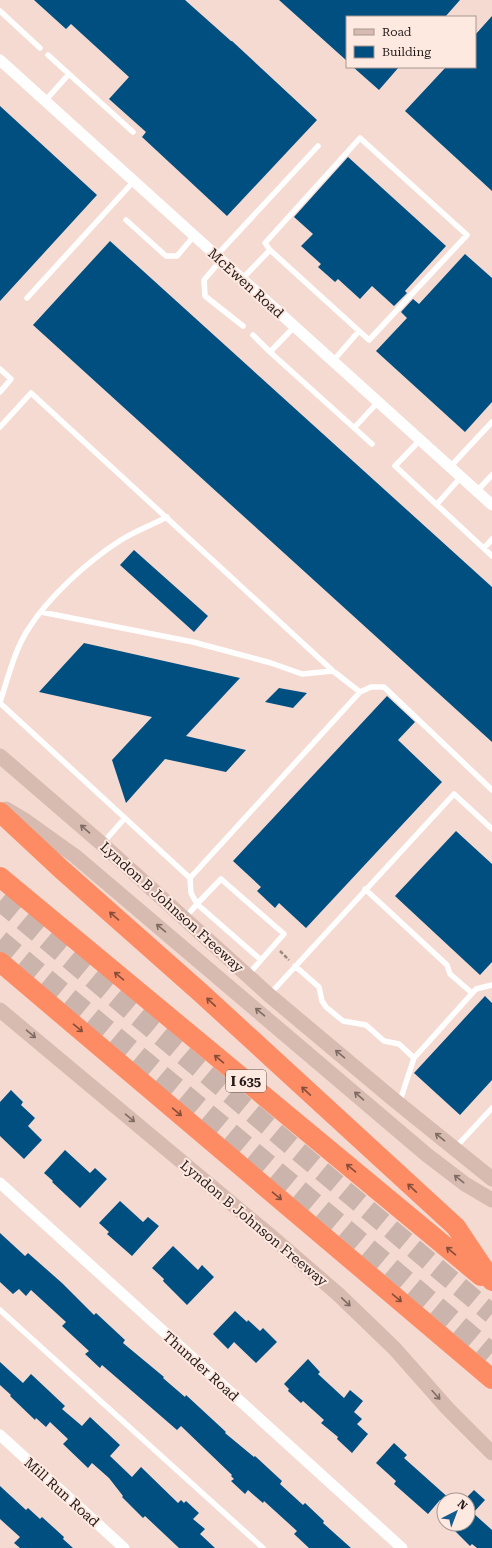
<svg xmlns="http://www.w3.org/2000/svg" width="492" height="1548" viewBox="0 0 492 1548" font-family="'Roboto Serif',serif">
<rect width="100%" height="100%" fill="#f5dad1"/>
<path fill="#004f81" d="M34 0H185L231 41H232L317 120 227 216 142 137 146 132 109 99 129 77 71 24 66 29Z
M279 0H460L445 17H347V61Z
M492 16V191L405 111 446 67H475V35Z
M353 67H399L379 90Z
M0 106 97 195 0 301Z
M348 157 446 246 405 291 407 293 394 306 372 286 360 299 338 279 335 282 318 267 321 264 301 246 313 234 294 217Z
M110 241 492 587V742L33 325Z
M465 254 492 278V402L465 432 376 351 407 318 401 312 413 299 419 304Z
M134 550 208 616 194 632 120 565Z
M84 643 240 678 186 736 246 750 226 772 165 759 126 803 112 760 152 717 39 692Z
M279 688 307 693 293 708 265 702Z
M387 696 415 722 398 740 442 782 306 928 279 903 275 908 257 891 261 887 233 861Z
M456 831 492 864V962L480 975 395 896Z
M485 996 492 1003V1080L460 1115 414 1073Z
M11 1090 23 1102 21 1105 35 1118 28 1126 42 1140 24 1159 0 1136V1102Z
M65 1150 90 1173 95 1168 107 1179 80 1208 52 1182 53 1181 44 1173Z
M120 1201 143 1222 148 1217 159 1226 132 1256 107 1234 109 1232 99 1223Z
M0 1233 25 1256 28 1253 62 1283 94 1315 96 1313 125 1340 123 1343 164 1377 163 1378 185 1397 186 1395 226 1432 225 1433 254 1457 255 1456 282 1481 280 1484 303 1505 305 1503 324 1521 323 1523 351 1548H309L294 1534 297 1531 264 1501 263 1503 248 1490 245 1494 231 1481 234 1479 231 1476 232 1475 181 1426 177 1430 102 1365 100 1368 85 1354 89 1351 62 1326 66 1322 31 1290 26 1296 19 1289 13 1294 0 1282Z
M173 1246 198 1270 202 1265 214 1277 187 1305 163 1281 164 1279 152 1268Z
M235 1311 247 1322 248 1320 260 1331 263 1328 277 1342 256 1363 234 1342 228 1349 213 1334Z
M308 1359 320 1372 318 1374 344 1398 350 1390 363 1401 354 1412 362 1419 357 1424 368 1434 352 1453 337 1439 338 1437 321 1423 324 1420 303 1401 301 1403 288 1391 289 1389 284 1384Z
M0 1362 23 1383 31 1374 65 1406 62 1409 82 1426 90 1417 120 1445 110 1456 132 1477 141 1467 178 1503 181 1500 184 1503 186 1501 199 1513 193 1519 205 1529 200 1534 215 1548H179L145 1516 143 1518 122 1497 123 1496 109 1478 92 1463 88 1468 63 1444 68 1439 50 1422 46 1427 36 1418 35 1420 10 1396 11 1395 0 1385Z
M394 1443 407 1455 404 1458 451 1500H440L428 1514 394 1484 396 1481 376 1463Z
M0 1486 26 1510 28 1508 40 1519 42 1517 64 1537 63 1539 73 1548H20L14 1543 20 1537 0 1519Z
M474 1490 485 1500 473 1513 492 1530V1548H477L472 1544 470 1546 454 1530 460 1524H468V1496Z"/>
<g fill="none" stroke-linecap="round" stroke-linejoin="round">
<path stroke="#cbb4ac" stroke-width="20" stroke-dasharray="20 10" stroke-linecap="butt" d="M0 901 492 1314
M0 940 322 1209 492 1353"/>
<path stroke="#9b8881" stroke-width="2.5" stroke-dasharray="4 2" stroke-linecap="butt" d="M280 951 289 960"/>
<path stroke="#fff" stroke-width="5.5" d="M0 11 40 48
M48 55 133 132
M45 101 69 74
M126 220 166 256H177L194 236
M216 256 318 146
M221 260 204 280 205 296 243 326
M242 279 270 250 265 243 360 138 467 235 369 340 270 250
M27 298 134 181
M295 326 270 352 372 444
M253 335 270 352
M333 361 359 331
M0 369 11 379 0 392
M0 427 31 393 333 671 360 692 371 687H384L492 790
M354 428 378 402
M420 440 395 466 492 556
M450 467 492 422
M477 491 492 475
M437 504 461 477
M484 548 492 539
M41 612 193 642 271 663 302 674 333 671
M0 702C8 678 14 652 27 631 48 597 88 561 121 540 135 531 152 525 167 517
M0 703 190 878 191 893 197 904 185 918
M102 844 125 818
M190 878 360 692
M365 889 447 965 450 974 472 993
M295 966 319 987 322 1001 326 1007 343 1021 366 1025 384 1041 399 1044 414 1058
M248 975 261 960 197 904 221 879 284 934 261 960
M269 995 454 794 492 829
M399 1104 414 1058 476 989 492 985
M455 1148 492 1108
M0 1310 263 1548"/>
<path stroke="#fff" stroke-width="11" d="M0 60 492 505
M0 1183 402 1548
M0 1435 124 1548"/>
<path stroke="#d8bbb0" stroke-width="15" d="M0 756 102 844 269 995 393 1099 492 1179
M6 809 26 821 75 856 427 1155 465 1184 492 1200
M0 1010 272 1237 338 1294 395 1349 448 1409 492 1453"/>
<path stroke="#fd8c64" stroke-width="20" d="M0 812 61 869 201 993 456 1227 492 1281
M0 877 481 1276
M0 962 492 1379"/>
</g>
<defs><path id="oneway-shaft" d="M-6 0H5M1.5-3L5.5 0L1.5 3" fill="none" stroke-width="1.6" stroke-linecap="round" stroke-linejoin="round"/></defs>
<g stroke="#7e6b64">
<use href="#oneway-shaft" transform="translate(85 829) rotate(-139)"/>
<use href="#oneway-shaft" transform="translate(161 928) rotate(-140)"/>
<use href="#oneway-shaft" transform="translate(260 1012) rotate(-140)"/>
<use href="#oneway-shaft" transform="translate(31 1034) rotate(40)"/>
<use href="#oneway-shaft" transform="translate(340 1054) rotate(-140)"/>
<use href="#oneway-shaft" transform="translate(359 1096) rotate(-139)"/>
<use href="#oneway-shaft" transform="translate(130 1118) rotate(40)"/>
<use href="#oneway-shaft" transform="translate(440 1137) rotate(-141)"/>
<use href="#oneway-shaft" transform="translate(459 1179) rotate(-142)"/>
<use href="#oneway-shaft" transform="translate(346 1302) rotate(44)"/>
<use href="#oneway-shaft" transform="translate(436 1395) rotate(48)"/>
</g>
<g stroke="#864e3a">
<use href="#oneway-shaft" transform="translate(114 916) rotate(-139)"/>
<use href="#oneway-shaft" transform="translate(119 976) rotate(-140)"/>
<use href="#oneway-shaft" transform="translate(211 1002) rotate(-137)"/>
<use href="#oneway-shaft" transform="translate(78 1028) rotate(40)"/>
<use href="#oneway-shaft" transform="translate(219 1059) rotate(-140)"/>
<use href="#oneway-shaft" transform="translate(306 1091) rotate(-137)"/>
<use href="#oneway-shaft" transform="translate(177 1112) rotate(40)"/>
<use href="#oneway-shaft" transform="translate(351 1168) rotate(-140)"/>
<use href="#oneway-shaft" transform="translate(412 1188) rotate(-137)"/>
<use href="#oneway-shaft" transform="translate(277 1196) rotate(40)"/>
<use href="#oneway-shaft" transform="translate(451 1251) rotate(-140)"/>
<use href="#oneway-shaft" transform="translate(397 1298) rotate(40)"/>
</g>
<g text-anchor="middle" stroke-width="4" stroke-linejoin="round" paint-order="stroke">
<rect fill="#fee9e1" stroke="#655954" stroke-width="1" x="226" y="1070" width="40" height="22" rx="3"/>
<g font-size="13" font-weight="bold" fill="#241b18">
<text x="246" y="1086">I 635</text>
</g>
<g font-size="14" fill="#241b18" stroke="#fee9e1">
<text transform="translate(246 283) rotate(42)" y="5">McEwen Road</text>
<text transform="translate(172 907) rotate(42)" y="5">Lyndon B Johnson Freeway</text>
<text transform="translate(254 1223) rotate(40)" y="5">Lyndon B Johnson Freeway</text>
<text transform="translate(201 1366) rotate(42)" y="5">Thunder Road</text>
<text transform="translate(62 1492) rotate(42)" y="5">Mill Run Road</text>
</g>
</g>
<rect x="346" y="16" width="130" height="52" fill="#fee9e1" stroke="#a79791"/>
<rect x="354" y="29" width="20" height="6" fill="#d8bbb0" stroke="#a79791"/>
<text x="382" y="36" font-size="12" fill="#241b18">Road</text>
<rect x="354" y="46" width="20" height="12" fill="#004f81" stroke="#a79791"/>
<text x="382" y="56" font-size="12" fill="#241b18">Building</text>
<g transform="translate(456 1512) rotate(42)"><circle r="19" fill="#fee9e1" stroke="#a79791"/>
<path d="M0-3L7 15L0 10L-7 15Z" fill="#135c8f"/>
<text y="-6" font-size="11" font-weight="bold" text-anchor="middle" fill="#241b18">N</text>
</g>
</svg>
